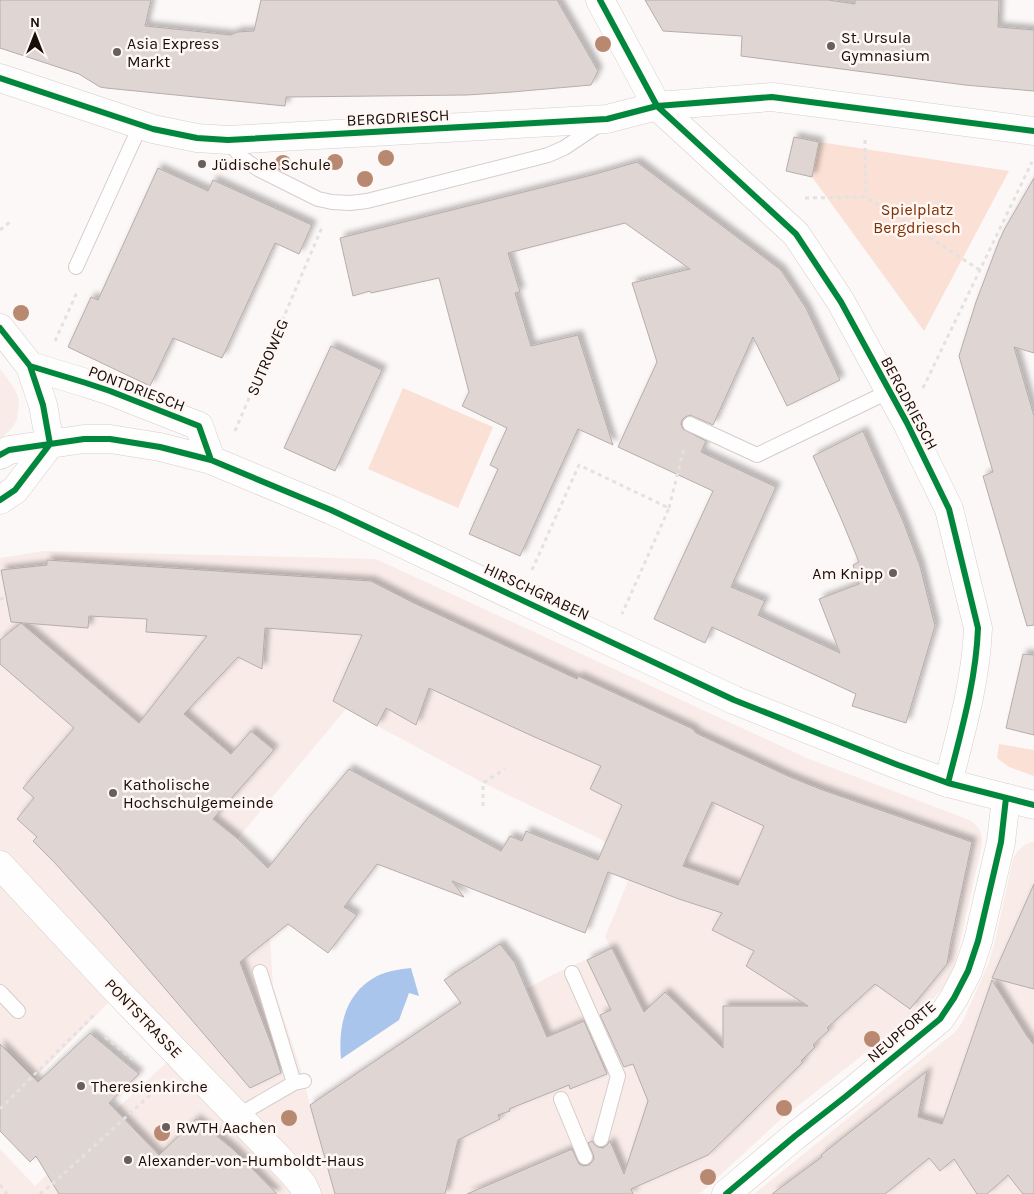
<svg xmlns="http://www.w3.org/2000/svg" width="1034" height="1194" viewBox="0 0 1034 1194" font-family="Karla,sans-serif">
<defs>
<filter id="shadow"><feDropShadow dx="4.5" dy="-4.5" stdDeviation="2.5" flood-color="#0004"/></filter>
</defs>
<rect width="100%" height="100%" fill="#fcf8f7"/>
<path fill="#f9ece8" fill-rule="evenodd" d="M0 369 10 382 14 388 18 396 19 404 17 419 13 427 7 433 0 439Z
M43 551 376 559 809 759 967 819 974 823 979 829 982 837V845L955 964 949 978 943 988 934 998 910 1018 781 1119 702 1192 696 1194H318L0 849V558ZM346 709 483 783 638 857 605 937 611 948 554 974 526 989 515 963 500 944 444 980 461 1003 310 1105 302 1073 273 986 270 938 236 858 247 847 238 838Z
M1031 842H1034V1194H754L955 1032 962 1023 989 962 994 945 1013 859 1017 852 1023 846Z
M0 881 111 1000 0 1114Z
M169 1060 296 1194H0V1149L35 1186Z"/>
<path fill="#fbe0d5" d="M819 142 1009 171 924 331 812 177Z
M403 388 493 427 458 508 368 469Z
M999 744 1034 750V776L1009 767 997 758Z"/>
<path fill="#a9c5ec" d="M411 968 419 996 409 993 399 1020 341 1059C338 1026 345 993 377 976 388 971 400 969 411 968Z"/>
<path fill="#dfd6d3" stroke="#b6adab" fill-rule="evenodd" filter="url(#shadow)" d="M0 0H151L145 26 231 35 237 32 254 31 261 0H557L598 71 591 85 512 92 467 95 286 97 285 106 106 88 100 87 79 74 0 48Z
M645 0H828L855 4V0H999L998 27 1034 30V91L965 85 741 56 742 36 663 31Z
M794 137 819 142 812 177 786 171Z
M637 162 781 270 806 308 840 380 787 406 753 337 713 425 690 415 685 417 682 420 681 424 683 429 706 441 701 452 776 487 731 587 765 601 758 615 840 653 819 599 859 584 853 565 859 562 840 516 813 456 863 431 903 521 920 566 935 626 906 723 852 706 856 694 712 627 705 643 654 619 713 491 618 447 657 362 632 283 690 269 625 223 508 253 520 292 515 293 531 346 578 335 613 445 578 429 520 556 469 534 498 469 490 465 507 428 462 406 469 392 439 278 371 293 370 291 353 296 340 238 592 175Z
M158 168 208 191 213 180 312 225 299 254 275 243 222 358 173 338 150 386 68 347 91 297 98 300Z
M1034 178V353L1014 347 1034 416V625L1027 626 983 476 993 472 959 356 976 302 999 241 1004 230Z
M331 346 382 370 335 471 284 448Z
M47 560 371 581 414 603 577 679 578 676 693 729 696 733 788 776 820 789 972 842 951 941 947 964 910 1009 875 984 827 1028 829 1030 813 1045 815 1047 801 1061 803 1062 708 1155 631 1189 633 1194H467L572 1149 579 1164 583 1166 589 1165 592 1162 594 1159 593 1154 588 1143 592 1141 595 1145 598 1147 603 1148 607 1145 610 1141 624 1174 648 1101 633 1064 624 1067 600 1015 611 1010 587 960 612 948 644 1012 665 992 723 1048V1006H808L746 966 754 951 712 930 722 913 679 899 608 872 585 933 452 881 464 897 377 864 344 907 357 915 328 953 288 924 240 962 272 1046 281 1073 250 1088 108 922 54 862 33 841 37 837 17 819 34 798 23 788 74 728 0 664V640L21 623 139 723 207 636 146 632 147 619 89 616 88 628 11 622 1 570 47 565ZM265 628 362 635 333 701 377 726 386 708 416 725 429 688 530 735 601 766 590 789 622 805 598 860 526 831 522 841 510 836 501 851 349 769 307 819 268 868 238 839 213 819 274 750 251 731 231 754 184 714 238 657 262 669ZM712 802 764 826 738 885 683 866Z
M1023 654 1034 655V735L1006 728Z
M1034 884V989L992 978Z
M500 944 515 963 547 1037 584 1021 607 1074 570 1089 569 1085 509 1109 510 1111 498 1115 500 1119 458 1140 445 1194H335L310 1105 461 1003 444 980Z
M992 980 1027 1036 1034 1045V1194H1023L1008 1175 987 1194H977L954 1159 940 1171 929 1158 885 1194H772L822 1157 821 1155 927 1071 918 1117 942 1124Z
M90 1033 139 1074 109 1103 159 1155 196 1119 234 1150 277 1194H59L36 1156 30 1162 0 1131V1044L38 1082Z"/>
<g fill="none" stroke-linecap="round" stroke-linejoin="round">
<g stroke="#d6cdca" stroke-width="16">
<path id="service" d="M228 140 241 157 258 169 318 199 332 202 350 203 367 201 548 155 564 148 600 124
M76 267 141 124
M690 424 757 455 890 391
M260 972 294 1083
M572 973 618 1076 601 1139
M0 992 18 1011
M561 1099 585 1157
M237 1116 294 1083 304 1081"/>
</g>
<g stroke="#d6cdca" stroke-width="29">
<path id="minor" d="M600 0 657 106 796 234 841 302 907 423 949 509 978 628C976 681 961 732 948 783
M0 78 153 129 197 138 228 140 607 119 657 106 772 97 1034 131
M0 455 9 450 50 444
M0 865 118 992 291 1171 302 1184 307 1194
M726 1194 795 1136 845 1097 940 1019 954 998 968 971 978 941 1001 842 1006 798"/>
</g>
<g stroke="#d6cdca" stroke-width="29">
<path id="tertiary" d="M0 328 30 366 43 405 50 444
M30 366 86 383 110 391 199 426 211 460
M50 444 84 439H110L160 447 211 460 331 510 734 700 898 765 948 783 1034 805
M0 500 15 490 50 444"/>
</g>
<path stroke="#e3e2e1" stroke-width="3" stroke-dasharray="4 4" stroke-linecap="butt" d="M865 140 866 197
M805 198 866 197 980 270
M0 230 10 222
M55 341 78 290
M923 388 1032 162
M235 431 323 225
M669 508 684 448
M532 570 579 465 669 508 622 614
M0 599 6 598
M483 806V783L505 769
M105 1037 136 1062
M0 1109 96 1013
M0 1185 7 1194
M40 1194 57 1180 162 1084"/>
<use href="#service" stroke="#fffefe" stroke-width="14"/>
<use href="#minor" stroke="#fffefe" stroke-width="28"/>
<use href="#tertiary" stroke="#fffefe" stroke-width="28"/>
<g stroke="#fff7f4" stroke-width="9">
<path id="cycleway" d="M600 0 657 106 796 234 841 302 907 423 949 509 978 628C976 681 961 732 948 783
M0 78 153 129 197 138 228 140 607 119 657 106 772 97 1034 131
M0 328 30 366 43 405 50 444
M30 366 86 383 110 391 199 426 211 460
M0 455 9 450 84 439H110L160 447 211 460 331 510 734 700 898 765 948 783 1034 805
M0 500 15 490 50 444
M726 1194 795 1136 845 1097 940 1019 954 998 968 971 978 941 1001 842 1006 798"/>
</g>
<use href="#cycleway" stroke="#00873e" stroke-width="6"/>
</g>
<g fill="#b88970">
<circle cx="603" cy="44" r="8"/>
<circle cx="386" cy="158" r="8"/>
<circle cx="335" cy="162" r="8"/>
<circle cx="283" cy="163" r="8"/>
<circle cx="365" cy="179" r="8"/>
<circle cx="21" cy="313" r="8"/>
<circle cx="872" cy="1039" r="8"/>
<circle cx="784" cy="1108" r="8"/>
<circle cx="289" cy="1118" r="8"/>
<circle cx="162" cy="1133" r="8"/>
<circle cx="708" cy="1177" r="8"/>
</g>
<g fill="#685f5c" stroke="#fff7f4" stroke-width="2">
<circle cx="831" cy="46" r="5"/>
<circle cx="117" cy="52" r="5"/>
<circle cx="202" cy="164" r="5"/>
<circle cx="893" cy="573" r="5"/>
<circle cx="113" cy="793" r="5"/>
<circle cx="81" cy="1086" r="5"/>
<circle cx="166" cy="1127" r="5"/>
<circle cx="128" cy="1160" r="5"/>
</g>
<g text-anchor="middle" stroke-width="5" stroke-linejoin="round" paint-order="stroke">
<g font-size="16" fill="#190d08" stroke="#fff7f4" text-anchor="start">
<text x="841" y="43">St. Ursula<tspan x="841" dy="18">Gymnasium</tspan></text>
<text x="127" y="49">Asia Express<tspan x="127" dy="18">Markt</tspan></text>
<text x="212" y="170">Jüdische Schule</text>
<text x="883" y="579" text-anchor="end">Am Knipp</text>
<text x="123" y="790">Katholische<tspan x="123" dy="18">Hochschulgemeinde</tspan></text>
<text x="91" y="1092">Theresienkirche</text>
<text x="176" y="1133">RWTH Aachen</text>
<text x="138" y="1166">Alexander-von-Humboldt-Haus</text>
</g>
<g font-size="16" fill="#190d08" stroke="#fff7f4">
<text transform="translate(398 117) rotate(-3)" y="6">BERGDRIESCH</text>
<text transform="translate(267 357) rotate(-67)" y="6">SUTROWEG</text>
<text transform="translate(137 388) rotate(21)" y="6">PONTDRIESCH</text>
<text transform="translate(910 403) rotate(62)" y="6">BERGDRIESCH</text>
<text transform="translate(537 591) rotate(25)" y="6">HIRSCHGRABEN</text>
<text transform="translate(144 1018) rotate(46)" y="6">PONTSTRASSE</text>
<text transform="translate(901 1031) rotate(-41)" y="6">NEUPFORTE</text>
</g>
<g font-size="16" fill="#812f02" stroke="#fff7f4">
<text x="917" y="215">Spielplatz<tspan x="917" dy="18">Bergdriesch</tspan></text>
</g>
</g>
<g transform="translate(35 35)" stroke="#fff7f4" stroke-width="4" paint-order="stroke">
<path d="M0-4L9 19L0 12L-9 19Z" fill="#190d08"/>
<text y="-8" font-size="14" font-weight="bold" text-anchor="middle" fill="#190d08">N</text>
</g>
</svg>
